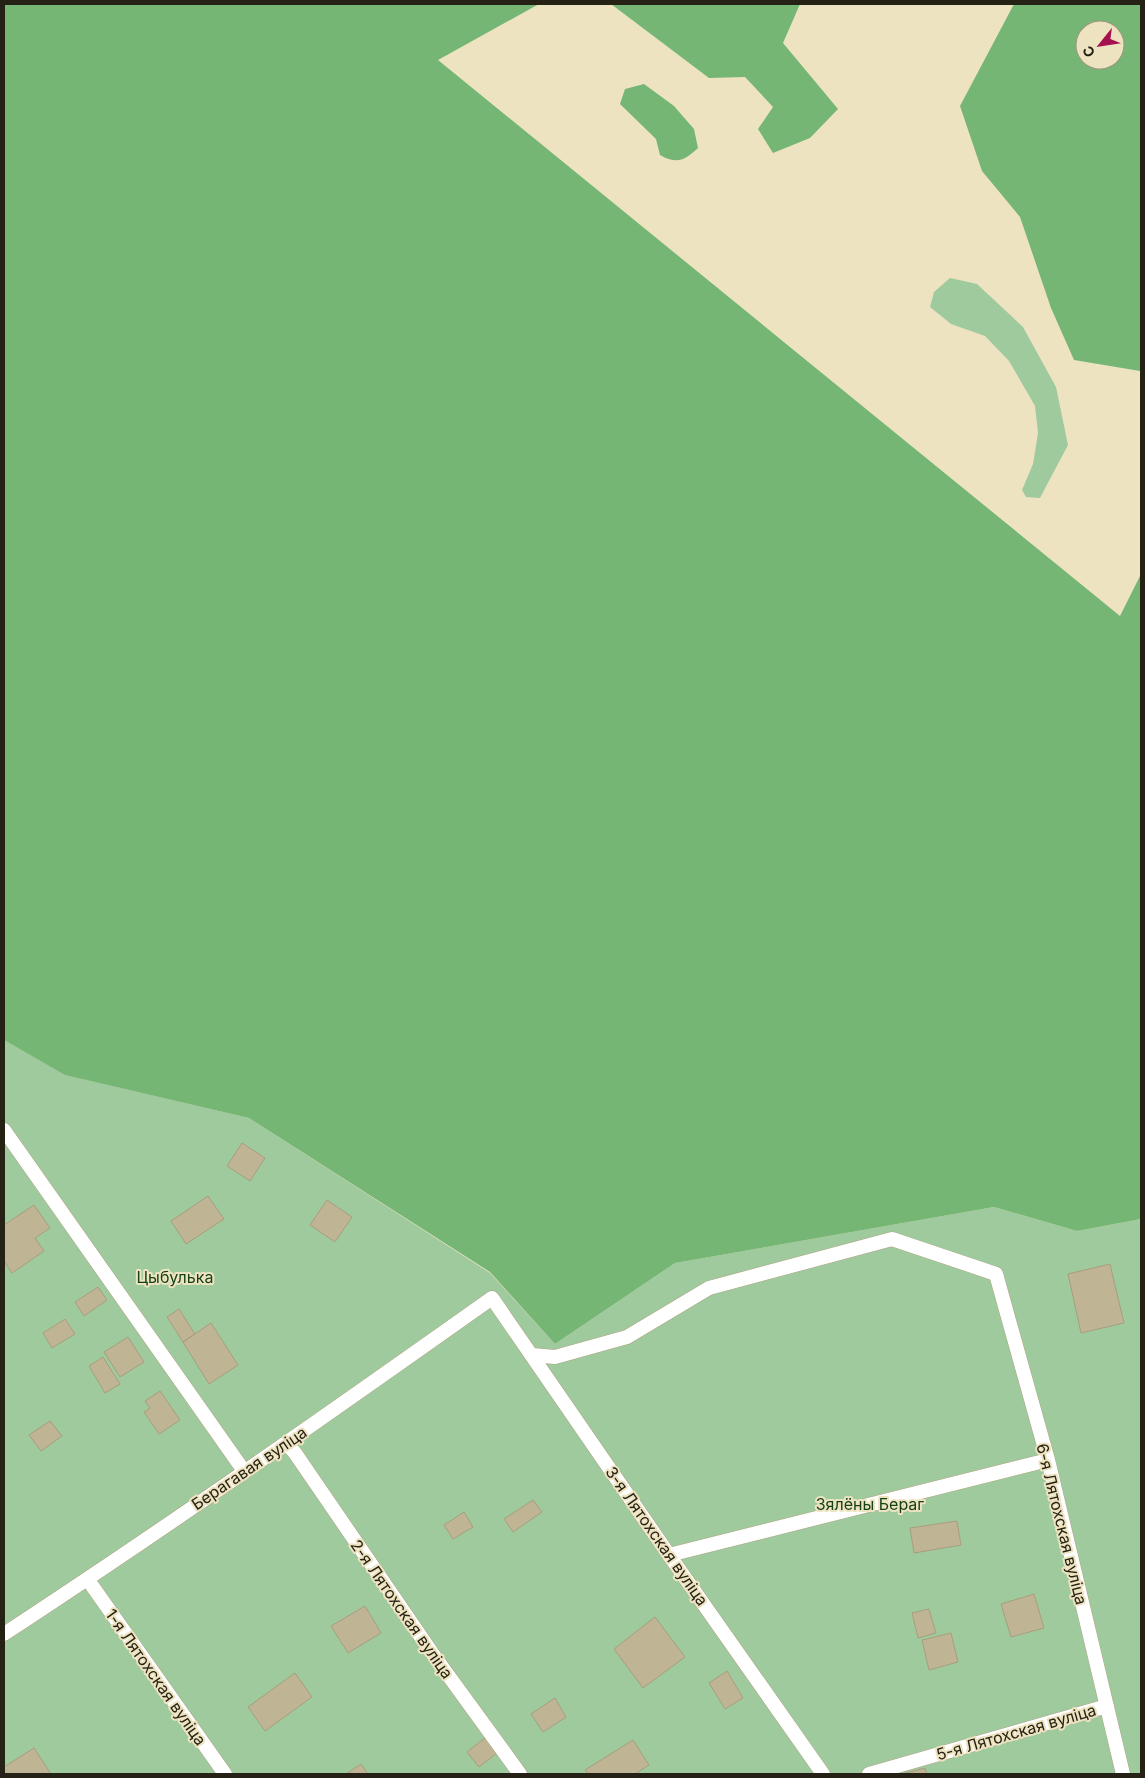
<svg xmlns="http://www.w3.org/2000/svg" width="1145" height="1778" viewBox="0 0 1145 1778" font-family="Inter,sans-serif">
<rect width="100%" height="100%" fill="#eee3c1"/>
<path fill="#9fca9e" d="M950 278 977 284 1023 327 1056 387 1068 445 1040 498 1026 497 1022 490 1033 464 1038 433 1035 406 1009 361 985 336 951 324 930 307 934 292Z
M4 1040 66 1075 249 1118 490 1273 555 1344 675 1263 994 1207 1077 1231 1141 1219V1774H4Z"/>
<path fill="#75b675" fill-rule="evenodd" d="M4 4H539L438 60 1120 616 1141 574V1219L1077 1231 994 1207 675 1263 555 1344 490 1272 249 1118 65 1075 4 1040Z
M611 4H800L783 43 838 109 810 138 773 153 758 129 773 107 745 77 709 78Z
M1014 4H1141V370L1140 371 1074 360 1051 308 1020 217 982 171 960 106ZM1085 30H1115V60H1085Z
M644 84 674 106 694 129 698 148C685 160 677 165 660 155L656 139 620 104 625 89Z"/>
<path fill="#bfb493" stroke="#a89e7d" d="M242 1143 265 1158 250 1181 227 1166Z
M208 1196 224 1219 186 1244 171 1221Z
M327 1200 352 1217 335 1242 310 1225Z
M34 1205 50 1228 35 1238 44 1251 12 1273 4 1261V1225Z
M1110 1264 1124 1323 1081 1333 1068 1274Z
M98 1287 107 1300 84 1316 75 1302Z
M179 1309 195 1334 183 1342 167 1317Z
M65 1319 75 1334 52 1348 43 1333Z
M211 1323 238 1365 209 1384 183 1342Z
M128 1337 144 1362 120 1377 104 1352Z
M103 1357 120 1384 105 1393 89 1366Z
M160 1391 180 1420 159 1434 144 1412 150 1408 145 1401Z
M50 1421 62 1436 41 1451 29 1435Z
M533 1500 542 1512 513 1532 504 1519Z
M464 1512 473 1527 453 1539 444 1525Z
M957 1521 961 1545 914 1553 910 1528Z
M1034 1594 1044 1628 1011 1637 1001 1604Z
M365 1606 381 1633 348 1653 331 1626Z
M929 1609 936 1633 918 1638 912 1613Z
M655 1617 685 1657 643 1688 614 1649Z
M951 1633 958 1662 929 1670 922 1640Z
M727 1671 743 1698 725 1709 709 1683Z
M295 1673 312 1697 265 1731 248 1707Z
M555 1698 566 1717 543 1732 531 1714Z
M486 1737 498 1752 479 1767 467 1752Z
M633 1740 649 1765 635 1774H588L585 1770Z
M34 1748 51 1774H4V1767Z
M361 1764 368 1774H346Z
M925 1768 927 1774H902Z"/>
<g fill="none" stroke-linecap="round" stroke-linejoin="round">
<g stroke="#afa483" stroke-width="15">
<path id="lane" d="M4 1130 244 1471
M532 1355 555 1357 627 1337 709 1288 892 1239 996 1274 1048 1460 1123 1774
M286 1443 295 1453 432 1653 520 1774
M669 1555 1048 1460
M88 1580 225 1774
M4 1634C169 1526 331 1412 492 1298L669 1555 823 1774
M869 1774 1107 1706"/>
</g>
<use href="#lane" stroke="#fff" stroke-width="14"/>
</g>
<g text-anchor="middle" stroke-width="4" stroke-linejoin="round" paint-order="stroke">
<g font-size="16" fill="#144217" stroke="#eee3c1">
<text x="175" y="1283">Цыбулька</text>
<text x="870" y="1510">Зялёны Бераг</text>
</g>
<g font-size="16" fill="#252114" stroke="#eee3c1">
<text transform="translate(249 1468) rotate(-34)" y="6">Берагавая вуліца</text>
<text transform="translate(1062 1524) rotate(76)" y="6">6-я Лятохская вуліца</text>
<text transform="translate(657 1536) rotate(55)" y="6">3-я Лятохская вуліца</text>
<text transform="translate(402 1609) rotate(55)" y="6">2-я Лятохская вуліца</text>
<text transform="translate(156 1677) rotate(55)" y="6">1-я Лятохская вуліца</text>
<text transform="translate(1016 1732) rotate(-16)" y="6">5-я Лятохская вуліца</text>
</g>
</g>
<rect width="1145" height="1778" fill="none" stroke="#252114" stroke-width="10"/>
<g transform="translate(1100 45) rotate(240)"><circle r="24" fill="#eee3c1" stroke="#9e957c"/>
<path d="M0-4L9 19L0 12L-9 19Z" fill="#a5114e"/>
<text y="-8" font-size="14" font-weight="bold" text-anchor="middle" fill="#252114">С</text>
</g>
</svg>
